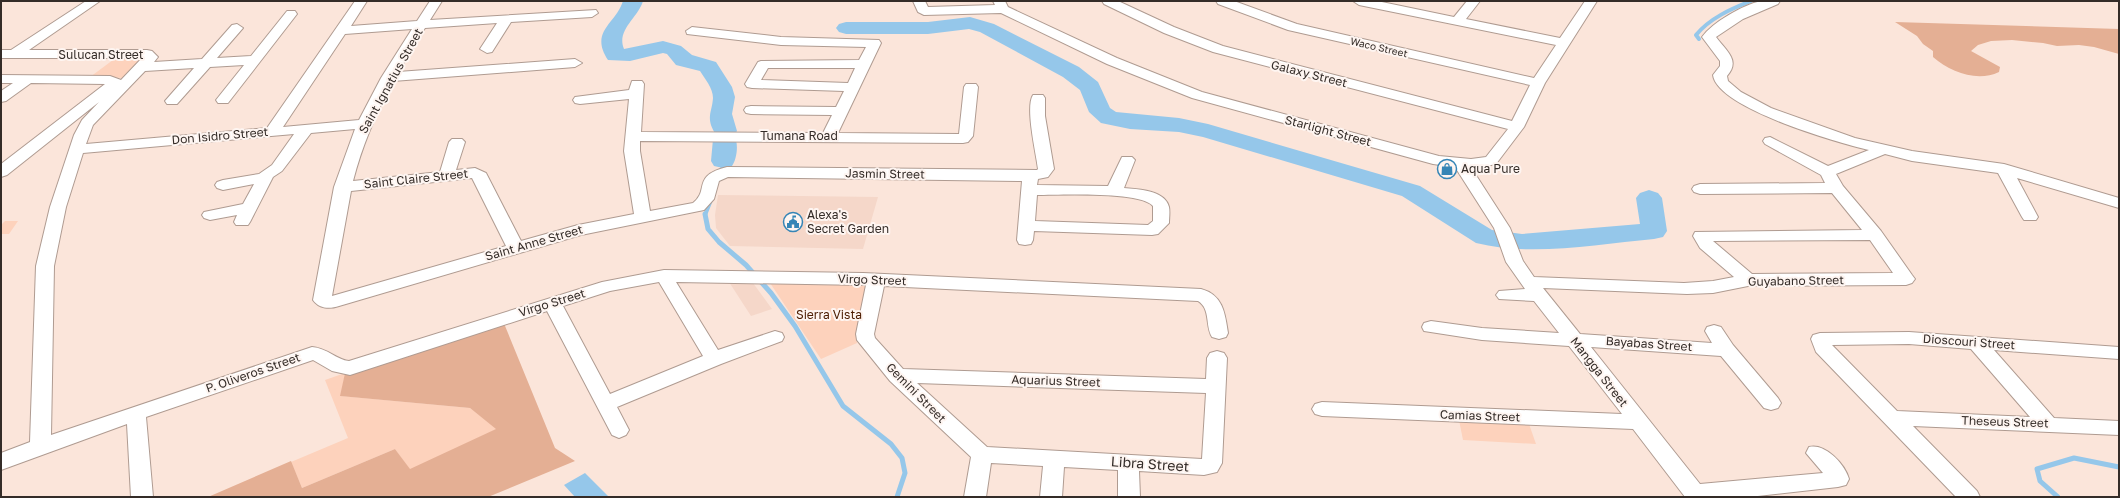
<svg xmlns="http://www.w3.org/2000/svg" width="2120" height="498" viewBox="0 0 2120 498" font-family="'Golos Text',sans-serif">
<rect width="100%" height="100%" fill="#fbe5da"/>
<path fill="#f5d7c9" d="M718 195 878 197 863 249 730 246 716 228 715 215Z
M729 282 753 283 772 309 751 316Z"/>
<path fill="#fdd2bc" d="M117 57 146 58 127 78 90 77Z
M5 221H18L9 234H1V225Z
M770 283 868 285 856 337 857 343 821 359Z
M345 373 341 396 470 408 497 429 410 470 395 449 302 488 291 462 348 438 325 380Z
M1459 420 1529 424 1536 444 1463 440Z"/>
<path fill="#e4af94" d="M1895 22 2119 29V54L2094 47 2079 45 2057 46 2043 43 2012 40 1991 41 1978 45 1971 51 2000 67 1999 72C1978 82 1951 73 1933 57V51L1923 44 1917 36Z
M503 321 555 448 575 461 488 497H208L291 461 302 488 395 449 410 469 496 429 470 408 340 396 345 373Z"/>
<path fill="#95c7ea" d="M585 473 609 497H575L564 485Z"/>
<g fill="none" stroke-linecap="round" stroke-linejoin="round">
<path stroke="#95c7ea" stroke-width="4" d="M1699 39 1696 35C1710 18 1731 9 1751 1
M722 173 723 161
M705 215 711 200"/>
<path stroke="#95c7ea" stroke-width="5" d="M705 214 708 229 719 242 746 265 771 293 795 326 843 406 891 444 902 458 905 473 897 497
M2058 497 2040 481 2037 469 2074 458 2119 467"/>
<path fill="#95c7ea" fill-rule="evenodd" d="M623 1H643C638 18 616 30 624 49L663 41 681 46 692 55 716 62 732 87 735 97 732 114 737 131 734 135C739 143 737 159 732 166L723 168 714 166 711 161 713 139 716 135C705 118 712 113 713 98 713 88 705 79 700 71L676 65 667 54 663 53 630 61 608 60C589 31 616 24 623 1Z
M970 17 994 24 1079 67 1098 82 1110 108 1116 112 1179 118 1208 124 1420 186 1492 230 1522 234 1640 224 1636 198 1640 193 1649 190 1658 193 1662 198 1667 231 1663 237 1654 239C1597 244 1532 257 1476 243L1402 196 1203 137 1179 132 1130 129 1101 123 1089 112 1080 90 1063 77 980 32 969 29 928 34H846L839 32 836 28 839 24 846 22H928Z"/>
<g stroke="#af9b91" stroke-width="2">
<path id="street" d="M86 1H100L29 50H147L152 51 158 57 154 62 202 59 232 25 237 24 243 28 217 58 251 56 287 11H295L297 14 228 103H218L216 100 244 65 210 67 177 104H167L165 101 194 68 145 71 93 125 86 144 267 128 355 1H367L351 26 417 21 430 1H442L430 20 596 10 598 13 592 17 511 22 492 52 487 53 480 49 497 23 425 28 398 72 575 59 582 63 575 67 393 81C376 113 362 146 353 181L440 172 449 142 452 139H462L465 142 456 170 475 168 486 173 521 241 578 225 634 214 624 151 629 99 580 104 575 103 573 100 575 97 629 90 632 81H642L644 84 641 132 823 133 832 115 751 114 746 113 744 110 746 107 751 106 836 107 844 91 752 88 747 87 745 84 758 62 761 61 859 60 866 47 781 45 687 34 686 31 692 27 781 37 879 40 881 43 838 133 959 134 964 87 966 84H976L978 87 973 136 968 142 963 143 640 141V151L650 211 693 203C710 190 691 176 727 167L1037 170 1038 169C1036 153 1025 107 1033 95H1043L1045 98V116L1054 169 1048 177 1038 179 1037 185 1108 186 1122 157H1132L1135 160 1124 188C1137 189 1165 190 1169 207 1170 212 1169 218 1169 223L1158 234 1152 235 1034 231 1033 240 1031 244 1025 245 1019 244 1017 240 1022 181 728 177 719 181 714 199 704 210 581 235 339 306C330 309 319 309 313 300L334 187 355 129 311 133 282 171 273 177 250 222 248 225H236L234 222 237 215 210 220 204 218 202 215 204 212 243 204 254 184 223 190 217 188 215 185 217 182 223 180 259 174 272 165 294 134 83 153 66 207 54 266 51 435 312 347C327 348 337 360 349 361L602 282 664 270 863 273 1201 289C1223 295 1225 313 1228 333L1226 337 1219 339 1212 337C1205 326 1211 309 1198 301L884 286 874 334 875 338 903 369 1206 379 1207 358 1210 353 1217 351 1224 353 1227 358 1222 463 1217 472 1204 475 1139 471 1140 497H1118V470L1064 467 1062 497H1040L1043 466 991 463 986 497H964L971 457 890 381 857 340 856 334 866 285 676 282 718 350 775 331 782 333 784 337 782 341 721 364 617 407 629 430 626 435 619 438 612 435 547 311 350 375 332 371 313 360 146 417 153 497H131L127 424 1 470V453L30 442 36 266 50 207 74 135 82 120 99 102 7 175 1 177V164L105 84 31 83 6 101 1 102V91L13 83H1V75L110 76 121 80 142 58H1V50H11ZM412 29 381 78 359 120 283 127 345 34ZM768 68H855L848 83 761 80ZM472 178 506 246 332 296 351 191ZM1037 195C1058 195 1140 191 1153 206V221L1148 225 1035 221ZM659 282 703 356 610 394 563 306 610 291ZM917 383 1206 393 1202 459 987 447Z
M913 1H925L928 7 995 5 993 1H1005L1008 7 1117 58 1202 92 1439 156 1471 159 1486 157 1508 129 1213 52 1164 33 1104 4 1102 1H1118L1174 27 1223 46 1512 121 1530 85 1288 30 1218 4 1216 1H1234L1297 24 1534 78 1556 45 1359 5 1353 1H1377L1454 17 1467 1H1480L1466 19 1560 38 1585 1H1597L1545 83 1524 127 1496 164 1472 169 1510 228 1523 261 1534 277 1684 283 1713 281 1734 277 1700 248 1693 236 1695 232 1862 230 1832 193 1700 194 1694 192 1692 189 1694 186 1700 184 1825 183 1821 175 1765 144 1763 141 1765 138 1770 137 1828 166 1869 150C1838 143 1717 108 1713 75L1720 66V61L1702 37C1713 22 1743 5 1761 1 1767 0 1774 1 1780 1L1778 4 1743 19 1716 37C1726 51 1741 60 1727 76L1728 81 1741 92 1771 108 1855 138 1912 151 2004 164 2119 198V208L2017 178 2038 217 2036 220H2024L2022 217 1998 173 1912 161 1885 154 1836 174 1843 186 1881 231 1912 275 1915 279 1912 283 1906 285 1748 286 1713 293 1687 294 1543 288 1580 334 1712 343 1705 331 1707 327 1714 325 1721 327 1733 345 1778 398 1781 403 1778 408 1771 410 1764 408 1721 356 1591 347 1700 484 1823 473 1806 453 1809 447C1825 443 1845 464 1849 479L1846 485 1838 487 1749 497H1685L1633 429 1322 416 1315 414 1312 409 1315 404 1322 402 1622 414 1569 346 1482 340 1424 331 1422 327 1424 323 1431 321 1482 328 1559 333 1534 301 1499 299 1496 295 1499 291 1525 289 1506 262 1494 228 1455 167 1433 164 1192 98 1107 64 1001 13 924 15 918 12ZM1870 240 1893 273 1752 274 1713 241Z
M1909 332 2119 347V359L1994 350 2054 418 2119 421V435L1913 426 1977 491 1980 497H1956L1816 352 1811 339 1813 335 1820 333ZM1909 344 1971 349 2030 417 1897 411 1832 345Z"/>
</g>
<use href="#street" fill="#fff" fill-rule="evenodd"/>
</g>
<defs>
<g id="shop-ring" transform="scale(1)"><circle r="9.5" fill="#fef5f1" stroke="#3585b6" stroke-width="1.5"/><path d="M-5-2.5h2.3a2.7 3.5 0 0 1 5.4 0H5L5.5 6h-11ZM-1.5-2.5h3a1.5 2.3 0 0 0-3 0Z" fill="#3585b6"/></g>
<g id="civic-ring" transform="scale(1)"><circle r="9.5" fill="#fef5f1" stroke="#3585b6" stroke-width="1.5"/><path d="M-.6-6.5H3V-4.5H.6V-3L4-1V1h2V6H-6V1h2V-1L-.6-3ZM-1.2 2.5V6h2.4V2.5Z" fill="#3585b6"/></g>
</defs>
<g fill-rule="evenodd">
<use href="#shop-ring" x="1447" y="169"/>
<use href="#civic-ring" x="793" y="222"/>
</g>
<g text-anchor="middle" stroke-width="4" stroke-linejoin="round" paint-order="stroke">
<g font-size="10" fill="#342c28" stroke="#fef5f1">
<text transform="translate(1379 47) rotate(13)" y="4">Waco Street</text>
</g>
<g font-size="12" fill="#342c28" stroke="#fef5f1">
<text x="101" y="59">Sulucan Street</text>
<text transform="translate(1309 74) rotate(14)" y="4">Galaxy Street</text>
<text transform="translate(391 81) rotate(-61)" y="4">Saint Ignatius Street</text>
<text transform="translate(1328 131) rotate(15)" y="4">Starlight Street</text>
<text transform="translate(220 136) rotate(-5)" y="4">Don Isidro Street</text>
<text x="799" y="140">Tumana Road</text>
<text transform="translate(885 174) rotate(1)" y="4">Jasmin Street</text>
<text transform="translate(416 179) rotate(-6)" y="4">Saint Claire Street</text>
<text transform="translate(534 243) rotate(-16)" y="4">Saint Anne Street</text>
<text transform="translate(872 280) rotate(2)" y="4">Virgo Street</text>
<text transform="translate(1796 281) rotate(-1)" y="4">Guyabano Street</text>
<text transform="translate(552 303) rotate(-17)" y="4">Virgo Street</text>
<text transform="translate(1969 342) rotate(4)" y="4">Dioscouri Street</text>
<text transform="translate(1649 344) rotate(4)" y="4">Bayabas Street</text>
<text transform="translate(1599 372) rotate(52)" y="4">Mangga Street</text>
<text transform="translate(253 373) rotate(-19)" y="4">P. Oliveros Street</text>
<text transform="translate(1056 381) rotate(2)" y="4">Aquarius Street</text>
<text transform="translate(916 393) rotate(45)" y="4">Gemini Street</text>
<text transform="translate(1480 416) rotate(2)" y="4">Camias Street</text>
<text transform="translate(2005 422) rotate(2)" y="4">Theseus Street</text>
</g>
<g font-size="12" fill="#342c28" stroke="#fef5f1" text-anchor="start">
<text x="1461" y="173">Aqua Pure</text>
<text x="807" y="219">Alexa's<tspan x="807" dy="14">Secret Garden</tspan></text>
</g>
<g font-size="12" fill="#4c1c00" stroke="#fef5f1">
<text x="829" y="319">Sierra Vista</text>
</g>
<g font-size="14" fill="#342c28" stroke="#fef5f1">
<text transform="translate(1150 464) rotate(4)" y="5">Libra Street</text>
</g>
</g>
<rect width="2120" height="498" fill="none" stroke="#342c28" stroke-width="4"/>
</svg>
